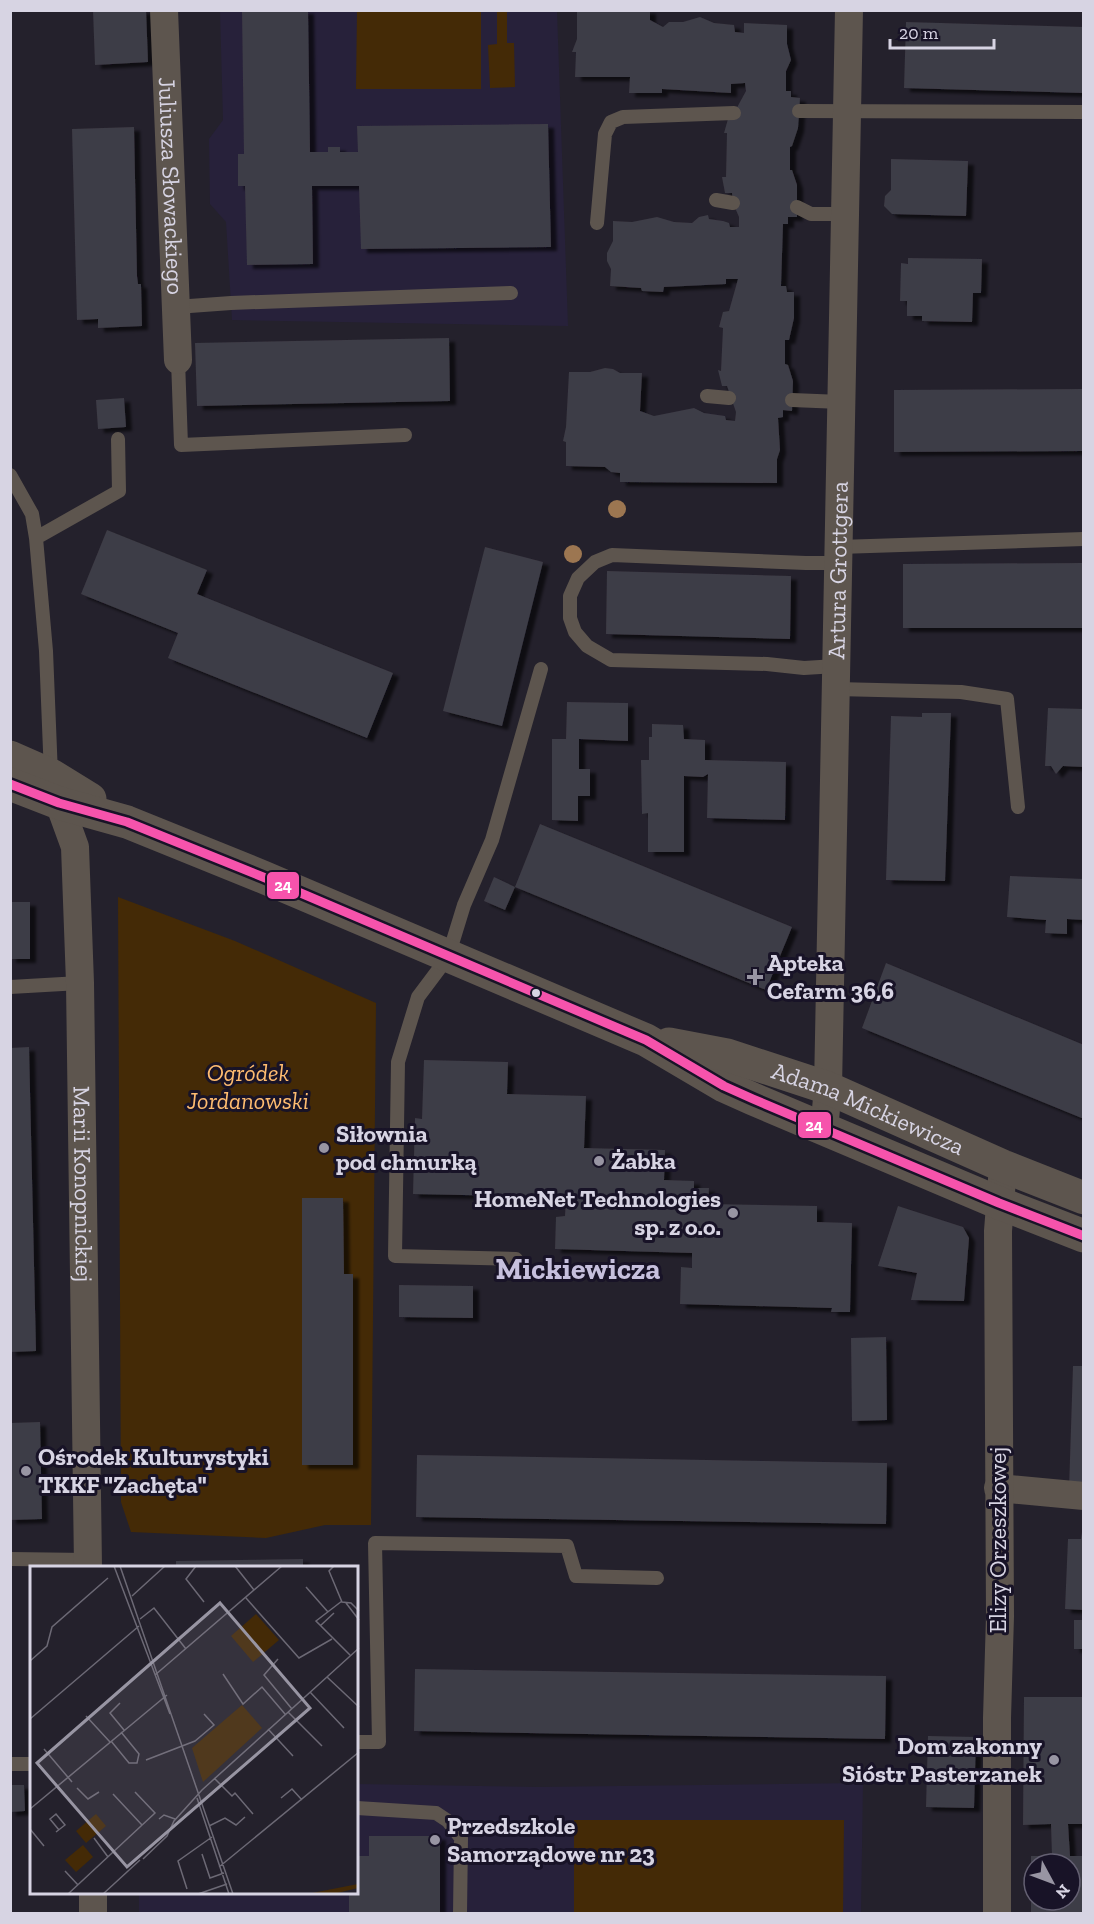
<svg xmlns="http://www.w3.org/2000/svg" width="1094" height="1924" viewBox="0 0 1094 1924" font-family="'Zilla Slab',serif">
<defs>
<filter id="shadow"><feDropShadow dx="6" dy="4" stdDeviation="1.5" flood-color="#0009"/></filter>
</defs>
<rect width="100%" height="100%" fill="#24212c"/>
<path fill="#27213a" d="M220 11H557L568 326 232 320 226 222 210 204 209 139 223 120Z
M863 1783 861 1913 139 1914V1893L357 1892V1784L538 1787Z"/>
<path fill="#442a06" d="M357 10 481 11V89H356Z
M497 11H507V43H514L515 87 490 88 488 45 497 44Z
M118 897 235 941 376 1003 371 1525H325L266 1538 131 1532 121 1502Z
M574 1820H844L843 1913H574Z"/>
<path fill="#3e3c46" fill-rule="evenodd" filter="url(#shadow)" d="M93 10H146L148 62 95 65Z
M242 10H308L310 152H328V147H340V152H358L357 126 548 124 551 247 361 249 359 186H312L313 264 247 265 245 186H238V154H244Z
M577 10H650V20L663 27 669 22H683L700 17 714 23 734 25 735 32 744 33V23L787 25V44L791 60 786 71V91H791V97L800 98 798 128 792 146 790 147V170H792L797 185V217H788V224H783L781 286H786L787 292H794V318L789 340H785V364L788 365 793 381 792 411 783 410V417L778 418 780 450 777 459V483L620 482V473L611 472 605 467 566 466V442L563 441 566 427 569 372H590L605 368 613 369 620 373H642L640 411 654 416 694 408 704 413 725 416 726 420 735 421 736 412 727 386H722L718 370 721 371 723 328 719 327 723 312 729 311 738 279H726V284L664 287 663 292 642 291 641 288 610 286 611 269 607 261V253L613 241V221L632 222 657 217 674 222 692 223 699 217 708 215 709 219 723 221 729 223 730 227H739V217L733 203 732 193H725L722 177H726L727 133H724L728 119 734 113 746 91 745 83 731 84V93L662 89V93H629L630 77H575L576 52H572L577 39Z
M906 22 1084 27V93L904 88Z
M134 127 137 276 138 284H141L142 326 98 328V319L77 320 72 129Z
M891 159 968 161 966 216 892 214 884 206 885 196 891 190Z
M908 258 982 259 981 293H973L972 322 922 321V316H907V301H900L901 263 908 264Z
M449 338 450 401 197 406 195 343Z
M1084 389V451L894 452V390Z
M124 398 126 427 98 429 96 400Z
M107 530 207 570 197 594 393 673 367 738 168 658 178 633 81 594Z
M485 547 543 562 502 726 443 711Z
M1084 563V628H903V564Z
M607 571 791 576 790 639 606 634Z
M567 702 628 703V741L579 739V769H590V796H578V821L552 820V739H566Z
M1048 708 1084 709V767L1063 766 1056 774 1051 766H1045Z
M922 713H951L945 881 886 880 891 716 922 717Z
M652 724 683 725 684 739 705 740V760L786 762 785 820 707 818 708 774 703 777 684 776V852H648V813L642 814 641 760H649V737H652Z
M540 824 792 927 766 990 515 887Z
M1010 876 1084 879V920L1067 919V934L1045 933 1046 920 1007 917Z
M494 877 515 887 505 910 484 901Z
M10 902H30V959H10Z
M886 963 1084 1045V1119L862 1028Z
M29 1047 36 1351 10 1352V1048Z
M424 1060 508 1062 507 1094 586 1096 584 1148 665 1150 664 1180 694 1181V1188H709L708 1204 817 1206V1222L852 1223 850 1312H831L832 1308 680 1304 681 1267 692 1268V1253L555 1249 556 1217 565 1216 566 1197 413 1194 415 1118 422 1119Z
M302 1198H343L344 1274H353V1465H302Z
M898 1206 963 1227 969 1238 964 1301 911 1300 917 1273 878 1266Z
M399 1285 473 1286V1318L399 1317Z
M886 1337 887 1420 852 1421 851 1338Z
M1073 1366H1084V1491L1069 1490Z
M40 1422 42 1519 10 1520V1423Z
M417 1455 887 1463 886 1524 416 1517Z
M1082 1532H1084V1610L1065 1609 1068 1539H1081Z
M303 1559V1567H176V1561Z
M1074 1620H1084V1649H1074Z
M415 1669 886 1676 885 1739 414 1731Z
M1024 1697H1084V1824H1068L1070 1856H1084V1914H1031V1856H1052L1051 1824 1023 1825ZM1034 1864H1070V1900H1034Z
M928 1736 976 1737 974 1808 926 1807Z
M10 1785H24L25 1811 10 1812Z
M369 1836H440V1914H349V1892H357V1856H369Z"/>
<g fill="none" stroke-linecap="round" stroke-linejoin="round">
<path stroke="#5d554e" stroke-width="14" d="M799 111 1084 112
M716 200 733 203
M797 207 811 214H844
M597 223 605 134 611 122 623 117 734 113
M176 307 231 303 511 293
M178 360 181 445 405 435
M707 396 729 398
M792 400 841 402
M10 475 32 514 36 538 46 651 51 775
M36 538 119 491 118 439
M839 547 1084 539
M836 666 804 668 767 664 611 660 587 646 575 632 570 618V596L578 578 595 562 612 555 806 563H838
M836 689 961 692 1007 699 1018 807
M10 987 80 983
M516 1259 395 1256 398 1062 418 997 448 957 464 905 492 840 541 669
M10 1559 88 1560
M357 1742H379L375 1543 567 1546 576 1576 657 1578
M10 1764H32
M357 1808 436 1813 448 1821 461 1838 460 1914"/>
<g stroke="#5d554e" stroke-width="28">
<path id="s1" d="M164 10 178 360"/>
<path id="s2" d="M59 803 75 847 80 983 88 1567"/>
<path id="s3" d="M824 1130 828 1088 849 10"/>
<path d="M998 1488 1084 1496"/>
<path d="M93 1892V1914"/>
<path d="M997 1914V1718L1000 1616 998 1231 1003 1166"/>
</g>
<g stroke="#5d554e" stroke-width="33">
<path d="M10 757 51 775 90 799"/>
<path d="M10 784 59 803 127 822 263 877 646 1040 724 1086 753 1099 999 1203 1084 1236"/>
<path id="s4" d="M669 1044 727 1055 828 1088 1003 1166 1084 1198"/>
</g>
<g stroke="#181327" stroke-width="14">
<path id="bus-1" d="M10 784 59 803 127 822 263 877 646 1040 724 1086 753 1099 999 1203 1084 1236"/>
</g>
<use href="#bus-1" stroke="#f653ac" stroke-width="9"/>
</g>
<g fill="#9c7651">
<circle cx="617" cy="509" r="9"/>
<circle cx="573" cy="554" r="9"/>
</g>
<g fill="#9895a3" stroke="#181327" stroke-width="2">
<path d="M752 968h6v6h6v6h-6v6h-6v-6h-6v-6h6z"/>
<circle cx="324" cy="1148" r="6"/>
<circle cx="599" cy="1161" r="6"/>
<circle cx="733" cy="1213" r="6"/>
<circle cx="26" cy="1471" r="6"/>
<circle cx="1054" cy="1760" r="6"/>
<circle cx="435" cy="1840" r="6"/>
</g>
<circle fill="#d7d4e3" stroke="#181327" stroke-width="2" cx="536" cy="993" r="5"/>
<g text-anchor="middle" stroke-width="6" stroke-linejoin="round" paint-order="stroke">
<g font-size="24" fill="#d7d4e3" stroke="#181327">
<text dy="8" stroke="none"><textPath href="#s1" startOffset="176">Juliusza Słowackiego</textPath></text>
<text dy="8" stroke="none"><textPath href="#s3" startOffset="560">Artura Grottgera</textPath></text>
<text dy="8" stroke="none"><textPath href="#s4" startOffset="210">Adama Mickiewicza</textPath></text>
<text dy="8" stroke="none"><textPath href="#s2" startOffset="384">Marii Konopnickiej</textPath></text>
<text transform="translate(998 1540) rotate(-90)" y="8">Elizy Orzeszkowej</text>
</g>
<g font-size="24" font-weight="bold" fill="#d7d4e3" stroke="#181327" text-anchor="start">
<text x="767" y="971">Apteka<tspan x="767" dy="28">Cefarm 36,6</tspan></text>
<text x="336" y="1142">Siłownia<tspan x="336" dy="28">pod chmurką</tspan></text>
<text x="611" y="1169">Żabka</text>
<text x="721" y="1207" text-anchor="end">HomeNet Technologies<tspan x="721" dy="28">sp. z o.o.</tspan></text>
<text x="38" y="1465">Ośrodek Kulturystyki<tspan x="38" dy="28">TKKF "Zachęta"</tspan></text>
<text x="1042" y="1754" text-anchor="end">Dom zakonny<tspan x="1042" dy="28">Sióstr Pasterzanek</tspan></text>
<text x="447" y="1834">Przedszkole<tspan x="447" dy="28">Samorządowe nr 23</tspan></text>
</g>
<g font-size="24" font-style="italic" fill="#febc70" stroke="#181327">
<text x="248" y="1081">Ogródek<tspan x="248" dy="28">Jordanowski</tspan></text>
</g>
<g font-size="30" font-weight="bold" fill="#c6c0dd" stroke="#181327">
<text x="578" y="1279">Mickiewicza</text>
</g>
</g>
<g transform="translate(30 1566)">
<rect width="328" height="328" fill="#24212c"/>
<path d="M226 48 249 74 223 96 201 70ZM212 139 232 162 173 216 162 182ZM66 248 76 260 56 277 46 265ZM53 279 63 291 46 306 35 294ZM328 318V322L303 328H277Z" fill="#442a06"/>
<path fill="none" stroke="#6c6975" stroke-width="1.5" d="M84 0 140 148M90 0 203 328M166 0 156 13 174 36M205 0 224 24M304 0 299 5 312 36 321 37 329 45M276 21 298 46M102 30 135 0M216 32 269 92 302 73M312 35 286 55 320 89M316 37 329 54M110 53 124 42 156 83M290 60 304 47M248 93 234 109 262 143M0 95 17 80 22 61 78 12M193 108 213 138 232 121 255 148M125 109 252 0M297 111 329 141M280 126 314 162M90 137 80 147 94 164M258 146 292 180M56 150 80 176M0 153 109 60M238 163 263 190M81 175 99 197H107L109 188 91 166M14 183 42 216M116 194 165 175 184 159 174 148M184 212 202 230 205 227 223 248M47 222 58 233 69 226M83 228 112 259M167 232 199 328M251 232 262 223 272 234M0 243 137 129M129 253 134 249 145 253M179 260 195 252 206 259 215 251M0 263 14 280M26 266 35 259 26 248 20 253 29 264M64 272 78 291M172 288 180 312 194 307M113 293 137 270 144 255 172 224 329 82M189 301 329 186M35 305 48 319M157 323 148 295 182 271M38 328 125 247 105 226M73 328 110 294M168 328 197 318"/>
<path fill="#9895a3" fill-opacity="0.15" stroke="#9895a3" stroke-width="3" d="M190 37 280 142 97 301 7 197Z"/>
<rect width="328" height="328" fill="none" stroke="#d7d4e3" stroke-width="3"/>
</g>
<g stroke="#181327" stroke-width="2">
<rect x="266" y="871" width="34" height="29" rx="6" fill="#f653ac"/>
<rect x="797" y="1111" width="35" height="28" rx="6" fill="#f653ac"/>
</g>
<g font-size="16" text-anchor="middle" font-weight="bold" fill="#fff">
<text x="283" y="891">24</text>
<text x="814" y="1131">24</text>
</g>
<rect width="1094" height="1924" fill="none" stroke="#d7d4e3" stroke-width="24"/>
<g transform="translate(1052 1882) rotate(131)"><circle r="28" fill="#181327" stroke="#646072" stroke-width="1.5"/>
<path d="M0-4.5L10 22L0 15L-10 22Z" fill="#9895a3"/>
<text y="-9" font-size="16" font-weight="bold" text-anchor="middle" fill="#d7d4e3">N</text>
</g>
<path d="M890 39v9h104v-9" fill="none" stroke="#d7d4e3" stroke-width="3"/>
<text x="899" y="39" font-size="18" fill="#d7d4e3" stroke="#181327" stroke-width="4.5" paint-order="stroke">20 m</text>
</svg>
